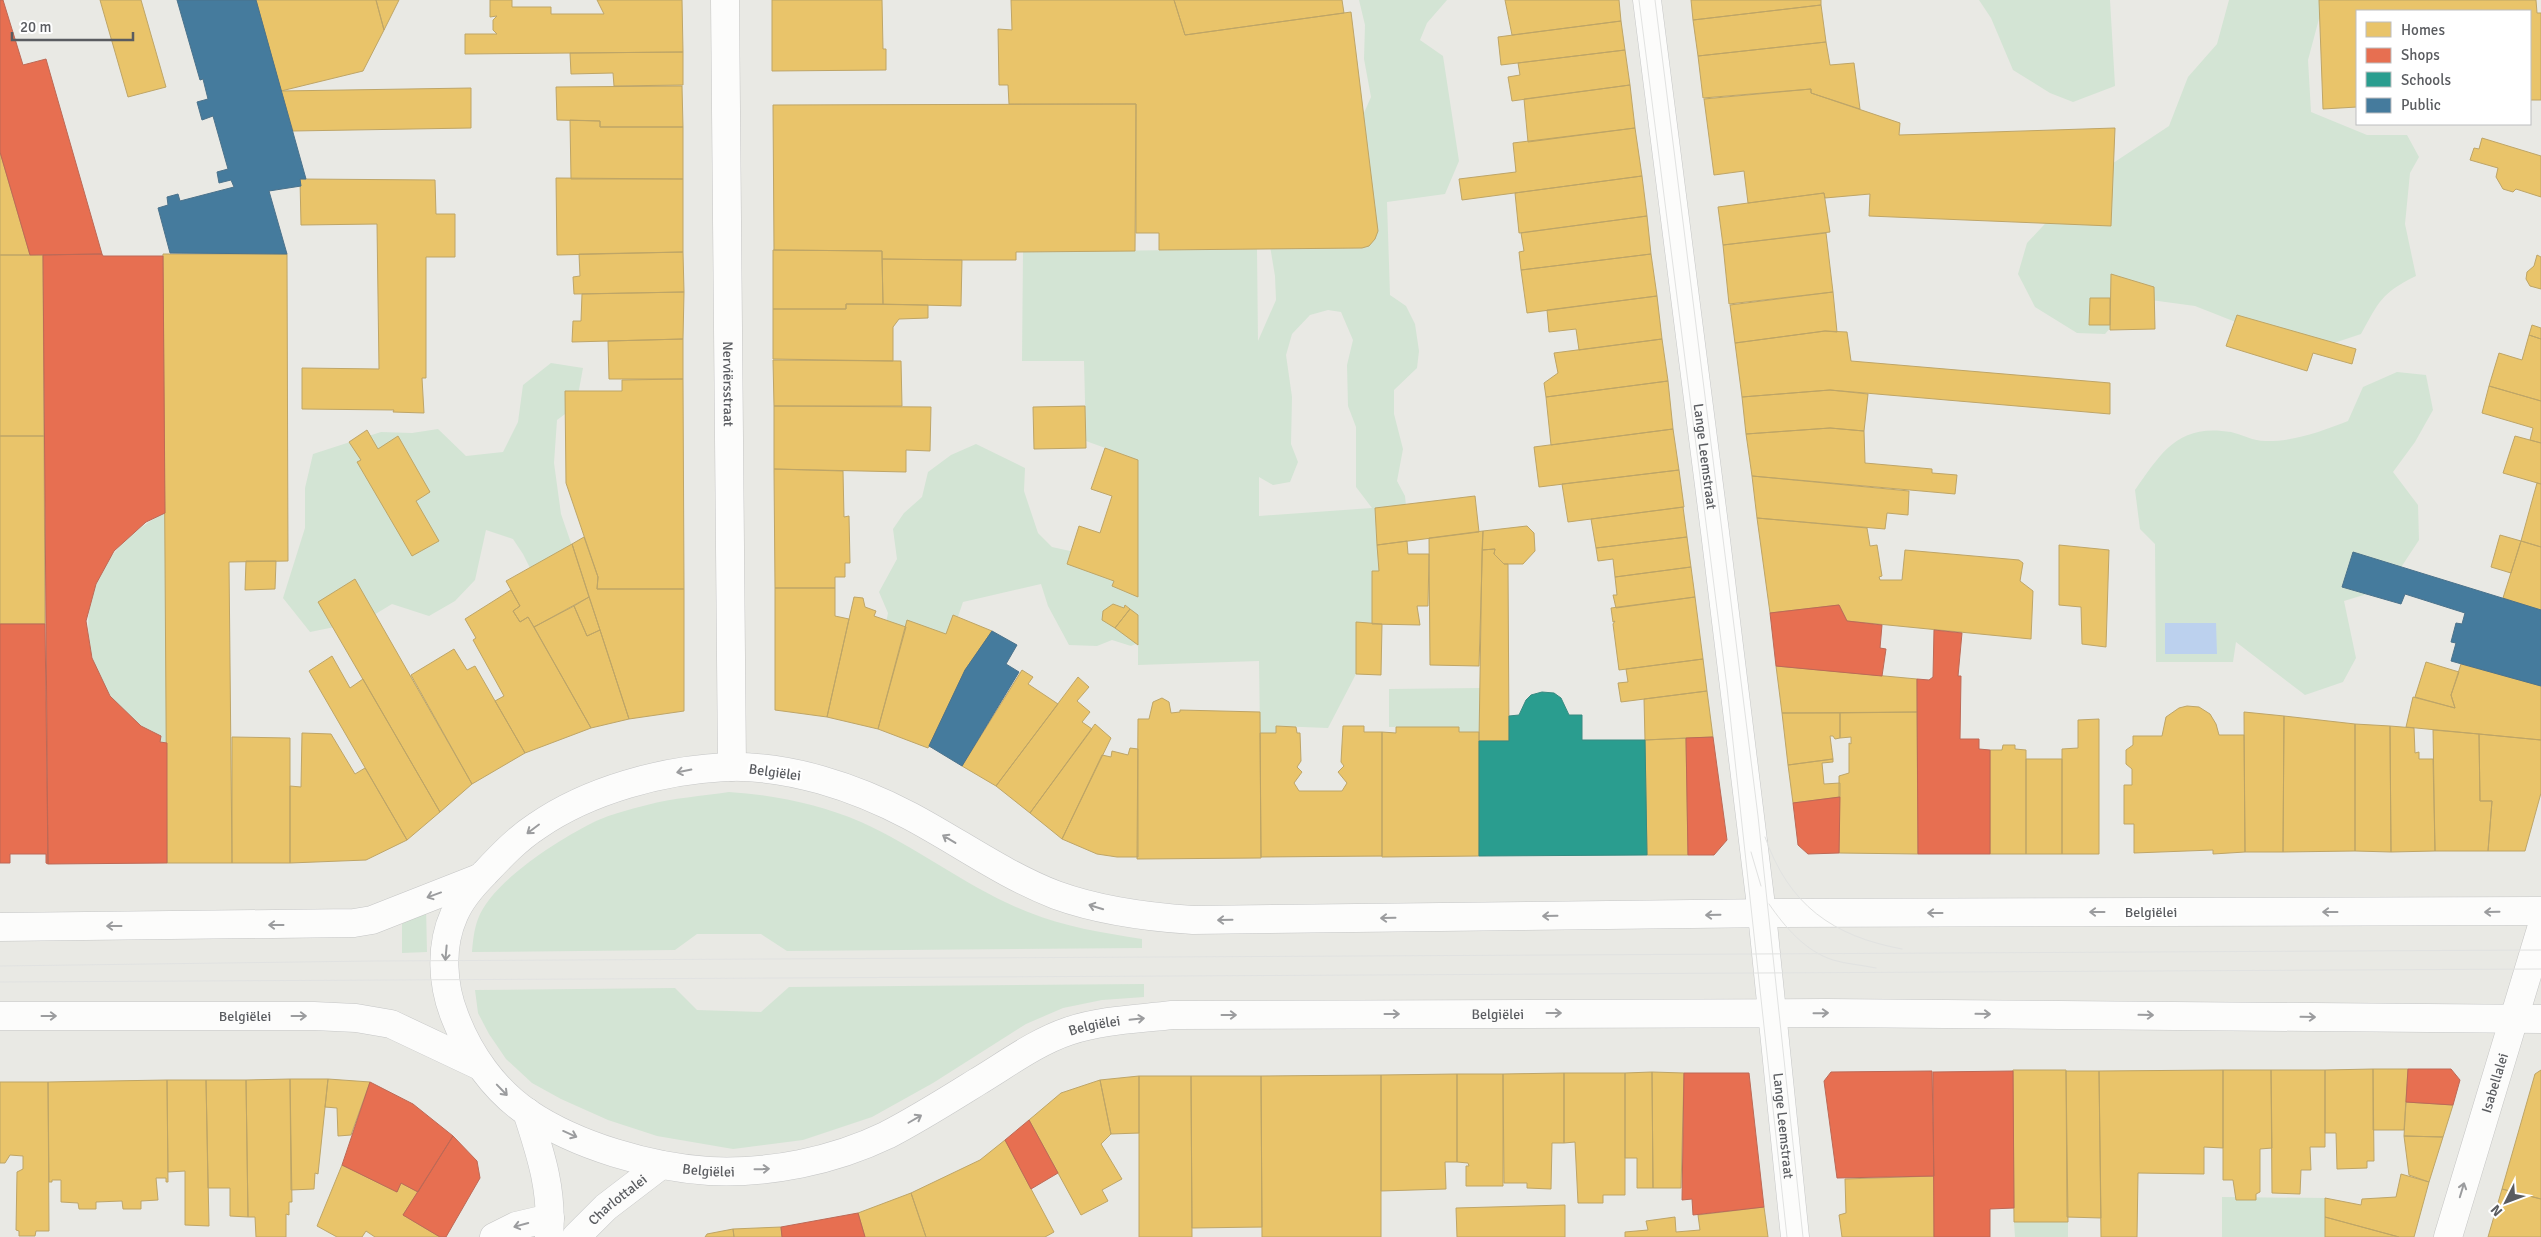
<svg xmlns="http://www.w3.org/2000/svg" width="2541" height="1237" viewBox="0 0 2541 1237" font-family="Signika,sans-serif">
<rect width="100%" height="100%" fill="#e9e9e4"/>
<path fill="#d3e4d4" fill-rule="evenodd" d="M1359 0H1447L1427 23 1420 40 1443 56 1459 161 1445 194 1387 202 1390 295 1406 306 1415 324 1419 351 1417 368 1394 390V414L1403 449 1397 481 1405 496 1407 516 1376 515 1379 571 1372 572V624L1356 623V674L1328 728 1276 726V733H1260L1259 661 1138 665V643L1131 646 1112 640 1097 646 1069 645 1048 606 1041 584 963 602 950 640 885 628 888 613 879 592 897 559 893 529 904 513 922 497 928 472 951 455 976 444 1025 468 1024 491 1038 533 1052 547 1079 553 1138 574V460L1086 441 1084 361H1022L1023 252 1257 249 1258 341 1276 300 1275 276 1269 240 1356 131 1371 97 1364 59 1365 25ZM1328 310 1341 312 1353 340 1347 365 1348 406 1356 427V487L1372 508 1259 516V477L1273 485 1290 482 1298 462 1291 444 1292 397 1286 355 1292 334 1310 315Z
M1979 0H2110L2115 86 2073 102 2050 93 2013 70 1991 18Z
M2229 0H2324L2308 60 2311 112 2367 135H2407L2419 157 2410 173 2405 224 2416 276C2381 293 2379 302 2361 334L2298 355 2256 330 2195 306 2136 298 2105 334 2077 333 2035 307 2018 274 2027 243 2083 183 2169 126 2188 77 2217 44Z
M551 363 583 368 576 406 557 420 554 463 561 514 581 572 566 582H537L523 554 513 539 486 530 475 580 455 601 429 616 392 604 364 621 310 632 283 598 305 528V488L313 454 381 432 412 433 438 429 466 456 503 452 518 422 523 385Z
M2397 372 2426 375 2433 410 2415 442 2393 472 2418 505 2419 540 2396 575 2380 590 2344 601 2356 658 2343 682 2305 695 2236 642 2233 662H2156L2155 544 2140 529 2135 490C2161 453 2178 423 2231 432 2243 435 2255 442 2268 441 2296 441 2322 431 2348 421L2363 387Z
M165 513 167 743 160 742C143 728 122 713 110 695 65 626 93 548 165 513Z
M1480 688 1479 732H1459V727H1389V689Z
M729 792C775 795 819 804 861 822 919 848 969 889 1028 912 1065 927 1104 933 1142 939V948L787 951 761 934H697L675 950 472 952C473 940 474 930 478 919 492 881 561 838 596 821 612 814 630 809 647 805 673 798 702 796 729 792Z
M426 906 427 952 402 953V924Z
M1144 984V997L1102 1000 1063 1008 1026 1024 933 1083 872 1117 803 1140 733 1149 657 1136 608 1120 561 1099 532 1083 506 1059 489 1034 478 1013 475 990 675 988 697 1010 761 1012 789 987Z
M2222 1197 2325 1198V1237H2222Z
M2014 1222H2068V1237H2015Z"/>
<path fill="#bcd1ee" d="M2165 623H2216L2217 654H2165Z"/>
<path fill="#e9c46a" stroke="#bea567" d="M100 0H141L166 87 128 97Z
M256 0H376L384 30 363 71 281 91Z
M376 0H399L384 30Z
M490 0H512V7H551V14H604L597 0H682L683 52 465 54V34H497L493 30V20L497 16 490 17Z
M772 0H882L883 49H886V70L772 71Z
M1011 0H1174L1185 35 1351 12 1378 231 1375 239 1369 246 1362 248 1159 250V233H1136V104H1009L1008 85H999L998 29 1012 30Z
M1174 0H1342L1344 13 1185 35Z
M1505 0H1619L1621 21 1512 35Z
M1691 0H1821V5L1693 20Z
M2319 0H2536L2537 13H2541V100H2530V11H2357V107L2323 109Z
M1821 5 1826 42 1698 56 1693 20Z
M1621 21 1625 50 1501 65 1498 37Z
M1826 42 1830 65 1854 63 1860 109 1811 93V89L1703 98 1698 56Z
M1625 50 1630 85 1512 101 1508 77 1520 75 1518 63Z
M683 52V85L614 86 613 73 571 74 570 53Z
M1630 85 1635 128 1528 142 1524 99Z
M682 86 683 127H600V121L557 120 556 87Z
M471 88V128L293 131 281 91Z
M1811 89V93L1900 123 1899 135 2115 128 2111 226 1869 216 1870 194 1825 198 1824 193 1748 203 1744 171 1714 175 1704 99Z
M1136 104 1135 251 1016 252V260H962L882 259V251L774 250 773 105Z
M570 120 600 121V127H683V179H571Z
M1635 128 1642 176 1462 200 1459 179 1516 172 1513 143Z
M2482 138 2541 156V197L2516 189 2513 192 2503 189 2496 177 2498 168 2470 160 2474 148 2479 149Z
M0 152 30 255H0Z
M1642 176 1647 216 1519 233 1515 193Z
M556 178 683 179V252L557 255Z
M300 179 435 180 436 214H455V257H426V378H422L424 413 393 412 394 410 302 409V368L379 369 377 224 301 225Z
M1824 193 1830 232 1723 245 1718 207Z
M1647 216 1651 254 1521 270 1519 252 1524 251 1521 233Z
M1826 233 1833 292 1729 304 1723 245Z
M773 250 882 251 883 304H846V309H773Z
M683 252 684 292 574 294 573 277 580 276 579 254Z
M163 254H287L288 561 229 562 232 863H167Z
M1651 254 1657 296 1527 313 1521 270Z
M0 255H43L44 436H0Z
M2537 255 2541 257V289L2530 286 2526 279 2527 272 2534 266Z
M882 259 962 260 961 306 883 304Z
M2111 274 2154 287 2155 329 2110 330Z
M684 292 683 339 572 342 573 321H581L582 294Z
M1833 292 1837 332 1825 331 1735 343 1730 305Z
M1657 296 1662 339 1579 350 1576 329 1549 332 1547 310Z
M2090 298H2110V325H2089Z
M846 304 928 305V318L899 319 893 327V361L773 359V309H846Z
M2237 315 2356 349 2352 364 2313 353 2307 371 2226 346Z
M2532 325 2541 328V339L2529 335Z
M1825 331 1847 332 1851 361 2110 383V414L1830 390 1742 397 1735 343Z
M2529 335 2541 339V401L2489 386 2499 353 2522 360Z
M683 339V379H609L608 341Z
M1662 339 1668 381 1546 397 1544 383 1558 373 1554 353Z
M773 360 901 361 902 406H774Z
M683 379 684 589H597L598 577 566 483 565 391H622V380Z
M1668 381 1673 429 1551 445 1546 397Z
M2489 386 2541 401V443L2530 440 2533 428 2482 413Z
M1830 390 1868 394 1864 431 1830 428 1746 434 1742 397Z
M774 406 931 407 930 451 906 450V472L774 469Z
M1085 406 1086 448 1034 449 1033 407Z
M1830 428 1864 431 1865 463 1932 469V473L1957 475 1955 494 1752 476 1746 434Z
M1673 429 1679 470 1539 487 1534 447Z
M367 430 378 449 398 436 430 492 416 501 439 541 412 556 357 462 361 460 349 442Z
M0 436H44L45 624H0Z
M2515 436 2541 443V484L2503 473Z
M1105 448 1138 460V597L1112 586 1114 581 1067 564 1079 526 1100 533 1112 496 1091 489Z
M774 469 843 471 844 517 849 516 850 563H845V577H835V588H775Z
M1679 470 1684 507 1568 522 1562 484Z
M1752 476 1909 491 1908 515 1887 513 1885 529 1757 518Z
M2537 483 2541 484V547L2521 541Z
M1475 496 1479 532 1377 545 1375 508Z
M1683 507 1687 537 1596 548 1591 519Z
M1757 518 1867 528 1870 546 1877 545 1882 576 1879 577 1880 580H1902L1905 550 2019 560 2023 563 2020 581 2033 591 2031 639 1847 621 1839 605 1770 613Z
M1527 526 1534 533 1535 551 1523 564H1504L1494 554 1495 549 1482 550 1483 531Z
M1483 531 1479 666 1430 665 1429 538Z
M2500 535 2521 541 2511 573 2491 567Z
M584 537 598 577 597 589H684V711L629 719 572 544Z
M1687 537 1691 567 1615 577 1613 559 1598 561 1596 548Z
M1407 541 1408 554H1429L1428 606H1417L1420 625 1372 624V571H1379L1377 545Z
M2521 541 2541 547V610L2503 598Z
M572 544 589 597 534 627 528 617 520 622 513 611 520 606 506 581Z
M2059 545 2109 550 2106 647 2082 644 2081 607 2059 605Z
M1495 549 1494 554 1504 564H1508L1509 741H1479L1482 550Z
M246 561H276L275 589 245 590Z
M1691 567 1695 597 1616 608 1613 595H1617L1615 577Z
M355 579 472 784 440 812 318 602Z
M775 588H835V616L849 619 827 717 775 710Z
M511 590 520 606 513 611 520 622 528 617 591 728 525 753 495 701 504 696 473 640 476 638 465 619Z
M589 597 600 630 587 636 574 606Z
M854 597 863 598 865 607 876 611 874 616 906 627 878 729 827 717Z
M1695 597 1703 659 1619 670 1613 624 1615 621 1613 622 1611 608Z
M1113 604 1124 608 1125 605 1130 609 1115 628 1102 620 1103 611Z
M574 606 587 636 600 630 629 719 591 728 534 627Z
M1130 609 1138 615V645L1115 628Z
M953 615 992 631 965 670 928 748 878 729 907 620 946 634Z
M1356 622 1382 624 1381 675 1356 674Z
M454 649 467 670 475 666 525 753 472 784 411 675Z
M332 656 350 688 363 679 440 812 407 840 309 671Z
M1703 659 1707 691 1621 702 1618 683 1628 682 1626 669Z
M2426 662 2459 672 2451 695 2455 708 2415 697Z
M2461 664 2541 686V740L2406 727 2413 697 2455 708 2451 695Z
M1776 666 1917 679V712L1782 713Z
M1022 670 1033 677 1028 684 1058 704 996 786 962 766Z
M1078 677 1089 687 1077 701 1090 712 1082 722 1092 729 1030 813 996 786Z
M1707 691 1713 737 1645 740 1644 699Z
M1162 698 1169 702 1171 713 1180 712V710L1260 712 1261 858 1137 859 1138 719H1149L1153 702Z
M2187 706 2199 707 2210 714 2216 724 2219 735H2244L2245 852 2213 854V850L2134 853V824H2124V785H2132V769L2126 764V750L2133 745V736H2162L2166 717 2179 708Z
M1917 712 1918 854 1839 853V776L1849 773V743L1851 744V737L1840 738V713Z
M2244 712 2284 716 2283 852H2245Z
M1782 713H1840V738L1835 739 1833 736H1830L1833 759 1788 765Z
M2284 716 2355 724V851L2283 852Z
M2099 719V854H2062V749L2078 748V720Z
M1095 724 1111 738 1062 839 1030 813Z
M2355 724 2390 726 2391 852 2355 851Z
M1276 726 1296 727 1297 733H1300L1301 761 1297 767 1302 772 1294 783 1299 791H1342L1347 783 1338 772 1344 766 1341 762 1343 726H1364V732H1382V856L1261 857 1260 733H1276Z
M2390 726 2414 728 2415 753 2419 752V759H2433L2435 851 2391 852Z
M1396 727H1459V732H1479V856L1382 857V732L1396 733Z
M2433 730 2479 734 2480 801H2492L2488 851H2435Z
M302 733 331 734 355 774 365 768 407 840 366 860 290 863V786L301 787Z
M2479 734 2541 740V793L2525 851H2488L2492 801H2480Z
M232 737 290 738V863H232Z
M1686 738 1688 855H1647L1645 740Z
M2003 745H2015V749L2026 750V854H1990V750H2002Z
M1130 748 1138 749V857H1117L1097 854 1062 839 1102 755 1111 757 1112 751 1128 755Z
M1833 759V762L1822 763 1824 784 1840 783V797L1793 803 1788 765Z
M2026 759H2062V854H2026Z
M2373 1069H2408L2404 1130H2373Z
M2373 1069 2374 1161H2367V1168L2337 1169 2336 1133H2325V1070Z
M2013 1070H2066L2068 1222H2014Z
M2223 1070V1148L2204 1147V1174L2138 1173 2137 1237H2101L2099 1071Z
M2223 1070H2271L2272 1148 2260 1149V1192L2256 1194V1200H2236L2233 1180H2223Z
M2271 1070H2325V1147H2310L2311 1170H2301L2300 1194 2272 1193Z
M2541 1070V1199L2502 1189 2535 1074Z
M2066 1071H2099L2101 1218 2067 1217Z
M1652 1072 1684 1073 1681 1188H1653Z
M1652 1072 1653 1188H1637V1158H1625V1073Z
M1564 1073V1143H1552L1551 1189 1527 1188V1183H1504L1503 1074Z
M1564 1073H1625V1195H1603V1203H1578L1575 1142 1564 1143Z
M1457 1074V1162H1445L1446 1189 1381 1191V1075Z
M1457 1074H1503V1186H1466V1166H1469L1468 1163 1457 1162Z
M1381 1075V1237H1262L1261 1076Z
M1139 1076V1133L1111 1134 1100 1080Z
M1139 1076H1191L1192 1237H1139Z
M1191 1076H1261L1262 1227 1192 1228Z
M290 1079 292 1202H289V1215L286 1214V1237H256L255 1217H248L246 1080Z
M290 1079H328L318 1174 315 1173 314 1189 291 1190Z
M328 1079 370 1082 351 1135 338 1136 337 1108 325 1107Z
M167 1080 168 1182H166V1178H156L158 1200 141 1201V1209H123L122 1201 96 1202V1209H79L78 1203 61 1202V1180H52V1182H49L48 1082Z
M167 1080H206L209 1226 185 1225V1171L168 1172Z
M206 1080H246L248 1217 230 1216V1188H208Z
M1100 1080 1111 1134 1101 1144 1122 1179 1102 1190 1108 1201 1081 1215 1029 1120 1061 1093Z
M0 1082H48L49 1231H36L35 1236H19V1231L16 1230 17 1172 23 1169V1156L10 1155 5 1163H0Z
M2406 1102 2453 1105 2443 1137 2404 1136Z
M2404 1136 2443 1137 2429 1182 2409 1175Z
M1005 1140 1054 1232 1045 1237H926L911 1193 980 1160Z
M342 1165 397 1192 401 1183 418 1192 403 1215 440 1237H375L366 1231 362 1237H337L317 1226Z
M2401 1174 2429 1182 2414 1237H2399L2325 1217V1198L2361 1205 2362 1199 2396 1197Z
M1934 1176V1237H1842L1839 1215 1846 1213 1845 1179Z
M2502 1189 2541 1199V1237H2488Z
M911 1193 926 1237H865L858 1213Z
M1565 1205V1237H1457L1456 1208Z
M1764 1207 1768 1237H1625V1232L1648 1230 1646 1221 1675 1217 1676 1232 1700 1230 1698 1215Z
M2325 1217 2399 1237H2325Z
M781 1227 782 1237H734L733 1229Z
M733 1229 734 1237H705L707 1234Z"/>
<path fill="#e76f51" stroke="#bd6956" d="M0 0H3L23 65 46 59 102 254 30 255 0 152Z
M102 254 103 256H163L165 513 146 522 114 551 96 584 86 621 92 658 110 696 141 726 161 736 160 742 167 743V863L48 864 43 255Z
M1839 605 1847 621 1882 625 1880 648 1886 649 1882 676 1776 666 1770 613Z
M0 624H45L48 864 46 863V854H10V863H0Z
M1934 630 1962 633 1958 676H1961L1960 739H1979V749L1990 750V854H1918L1917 679 1929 680 1933 677Z
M1713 737 1727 840 1714 855H1688L1686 738Z
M1840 797 1839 853 1808 854 1798 845 1793 803Z
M2408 1069H2451L2460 1080 2453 1105 2406 1102Z
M1932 1071 1934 1176 1837 1178 1824 1081 1831 1072Z
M2013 1071 2014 1208 1990 1209V1237H1934L1933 1072Z
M1684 1073H1749L1764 1207 1693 1215 1692 1199 1682 1200Z
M370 1082 413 1104 453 1136 418 1192 401 1183 397 1192 342 1165Z
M1029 1120 1058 1173 1031 1189 1005 1140Z
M453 1136 477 1161 480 1178 446 1237H440L403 1215Z
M858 1213 865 1237H782L781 1227Z"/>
<path fill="#2a9d8f" stroke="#388a81" d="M1542 692 1554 693 1561 698 1569 715H1582V740H1645L1647 855 1479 856V741H1509V716L1519 715 1526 700 1531 695Z"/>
<path fill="#457b9d" stroke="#4b728b" d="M177 0H256L306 179H300L301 186 269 191 287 254 170 253 158 208 168 205 167 197 178 194 180 201 234 187 231 180 219 183 217 172 228 169 213 116 202 120 197 102 208 99 203 79 200 80Z
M2353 552 2541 610V686L2451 661 2456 643 2451 642 2456 623 2462 624 2465 613 2405 594 2401 604 2342 587Z
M992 631 1017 645 1006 664 1019 672 962 766 929 746 965 670Z"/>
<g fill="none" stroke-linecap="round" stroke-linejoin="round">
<g stroke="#c5c5c4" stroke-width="29">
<g id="street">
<path id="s1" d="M725 0 732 767"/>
<path d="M494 1237 516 1226 550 1218"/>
<path id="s2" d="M2448 1237 2541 929"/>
</g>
</g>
<g stroke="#c5c6c6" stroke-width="29">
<g id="secondary">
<path id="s3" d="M1647 0 1715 532 1762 914 1795 1237"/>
<path id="s4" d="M2541 911 1776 913 1193 920C1146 917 1100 911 1056 895 1004 875 959 842 910 816 855 787 789 765 726 767 663 770 589 790 537 826 517 839 501 856 485 873 473 885 461 898 454 915 440 946 442 985 455 1017 469 1054 494 1090 528 1113 577 1146 650 1167 709 1171 769 1174 833 1161 887 1135 918 1119 948 1100 977 1082 1007 1064 1036 1042 1069 1031 1101 1020 1139 1019 1172 1015L1826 1013 2541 1019"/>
<path d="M0 927 354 923 372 920 479 878"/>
<path id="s5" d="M0 1016H314L356 1018 391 1024 480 1066"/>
<path d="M527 1112C541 1155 553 1191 549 1237"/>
<path id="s6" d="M576 1237 606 1207 661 1165"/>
</g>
</g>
<use href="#street" stroke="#fcfcfb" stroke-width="28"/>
<use href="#secondary" stroke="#fcfcfb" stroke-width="28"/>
<path stroke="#e1e2e1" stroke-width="1" d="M1639 0 1727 687 1787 1237
M1655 0 1758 816 1803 1237
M1765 837C1789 905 1832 936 1902 949
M1751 852 1761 886
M1769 904C1785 927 1805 951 1833 960 1846 964 1862 965 1876 968
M0 966 374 961 2541 950
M0 982 2541 969"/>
</g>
<defs><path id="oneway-shaft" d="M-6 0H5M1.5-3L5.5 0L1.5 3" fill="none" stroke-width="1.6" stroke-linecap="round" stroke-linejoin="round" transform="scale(1.25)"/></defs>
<g stroke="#9b9c9e">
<use href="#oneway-shaft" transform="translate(684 771) rotate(169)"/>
<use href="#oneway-shaft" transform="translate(533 829) rotate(143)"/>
<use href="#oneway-shaft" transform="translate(949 839) rotate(-149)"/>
<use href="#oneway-shaft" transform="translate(434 895) rotate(160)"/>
<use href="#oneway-shaft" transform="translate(1096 907) rotate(-163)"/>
<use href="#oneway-shaft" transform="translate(2097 912) rotate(180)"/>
<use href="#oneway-shaft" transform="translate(2330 912) rotate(180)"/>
<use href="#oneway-shaft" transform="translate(2492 912) rotate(179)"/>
<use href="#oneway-shaft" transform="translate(1935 913) rotate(180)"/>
<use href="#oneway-shaft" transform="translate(1713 915) rotate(179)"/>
<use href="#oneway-shaft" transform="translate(1550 916) rotate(179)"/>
<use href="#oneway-shaft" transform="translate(1388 918) rotate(179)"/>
<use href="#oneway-shaft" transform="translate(1225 920) rotate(179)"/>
<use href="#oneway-shaft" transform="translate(276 925) rotate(180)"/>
<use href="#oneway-shaft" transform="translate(114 926) rotate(180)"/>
<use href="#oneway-shaft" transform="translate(446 953) rotate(95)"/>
<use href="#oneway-shaft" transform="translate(1554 1013)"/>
<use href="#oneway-shaft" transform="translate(1821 1013) rotate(-1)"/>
<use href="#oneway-shaft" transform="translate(1392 1014)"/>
<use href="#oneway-shaft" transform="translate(1983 1014) rotate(1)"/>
<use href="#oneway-shaft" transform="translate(1229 1015)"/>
<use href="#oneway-shaft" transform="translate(2146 1015) rotate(1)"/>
<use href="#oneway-shaft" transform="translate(49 1016)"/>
<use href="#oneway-shaft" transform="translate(299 1016)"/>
<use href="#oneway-shaft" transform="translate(2308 1017) rotate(1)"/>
<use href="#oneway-shaft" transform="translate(1137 1019) rotate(-6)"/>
<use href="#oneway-shaft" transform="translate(502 1090) rotate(46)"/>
<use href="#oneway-shaft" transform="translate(915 1119) rotate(-30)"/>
<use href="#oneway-shaft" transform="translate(570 1134) rotate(24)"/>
<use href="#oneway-shaft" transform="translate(762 1169) rotate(-2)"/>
<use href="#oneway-shaft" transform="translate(2462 1190) rotate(-73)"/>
<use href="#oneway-shaft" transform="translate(521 1225) rotate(165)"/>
</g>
<g text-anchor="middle" stroke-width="5" stroke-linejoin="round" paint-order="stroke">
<g font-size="14" fill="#5a5c60" stroke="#fff">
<text dy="5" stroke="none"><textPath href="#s1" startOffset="384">Nerviërsstraat</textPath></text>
<text dy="5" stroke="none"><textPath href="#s3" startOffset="460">Lange Leemstraat</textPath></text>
<text transform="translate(775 772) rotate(8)" y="5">Belgiëlei</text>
<text x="2151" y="917">Belgiëlei</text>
<text dy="5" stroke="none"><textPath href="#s4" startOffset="3412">Belgiëlei</textPath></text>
<text dy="5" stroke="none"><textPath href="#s5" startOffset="245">Belgiëlei</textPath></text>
<text dy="5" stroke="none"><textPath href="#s4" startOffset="3008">Belgiëlei</textPath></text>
<text dy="5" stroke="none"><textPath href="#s2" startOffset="161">Isabellalei</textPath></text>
<text dy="5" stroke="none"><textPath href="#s3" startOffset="1134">Lange Leemstraat</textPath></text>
<text dy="5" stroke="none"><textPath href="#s4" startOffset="2588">Belgiëlei</textPath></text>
<text dy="5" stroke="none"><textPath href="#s6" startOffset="56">Charlottalei</textPath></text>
</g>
</g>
<rect x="2356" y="10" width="175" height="115" fill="#ffffff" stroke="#bdbebf"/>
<rect x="2366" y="22" width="25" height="15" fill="#e9c46a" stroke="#bdbebf"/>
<text x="2401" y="35" font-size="15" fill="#5a5c60">Homes</text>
<rect x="2366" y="48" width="25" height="15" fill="#e76f51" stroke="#bdbebf"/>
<text x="2401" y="60" font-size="15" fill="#5a5c60">Shops</text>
<rect x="2366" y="72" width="25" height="15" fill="#2a9d8f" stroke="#bdbebf"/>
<text x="2401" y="85" font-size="15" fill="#5a5c60">Schools</text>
<rect x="2366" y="98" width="25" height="15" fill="#457b9d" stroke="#bdbebf"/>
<text x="2401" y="110" font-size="15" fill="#5a5c60">Public</text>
<g transform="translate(2506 1202) rotate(228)" stroke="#ffffff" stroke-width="4" paint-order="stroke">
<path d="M0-4L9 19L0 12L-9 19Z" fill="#5a5c60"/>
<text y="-8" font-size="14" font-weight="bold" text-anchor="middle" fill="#5a5c60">N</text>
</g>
<path d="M12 32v8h121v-8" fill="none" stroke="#5a5c60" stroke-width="2.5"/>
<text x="20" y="32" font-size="15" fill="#5a5c60" stroke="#ffffff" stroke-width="4" paint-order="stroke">20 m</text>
</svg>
